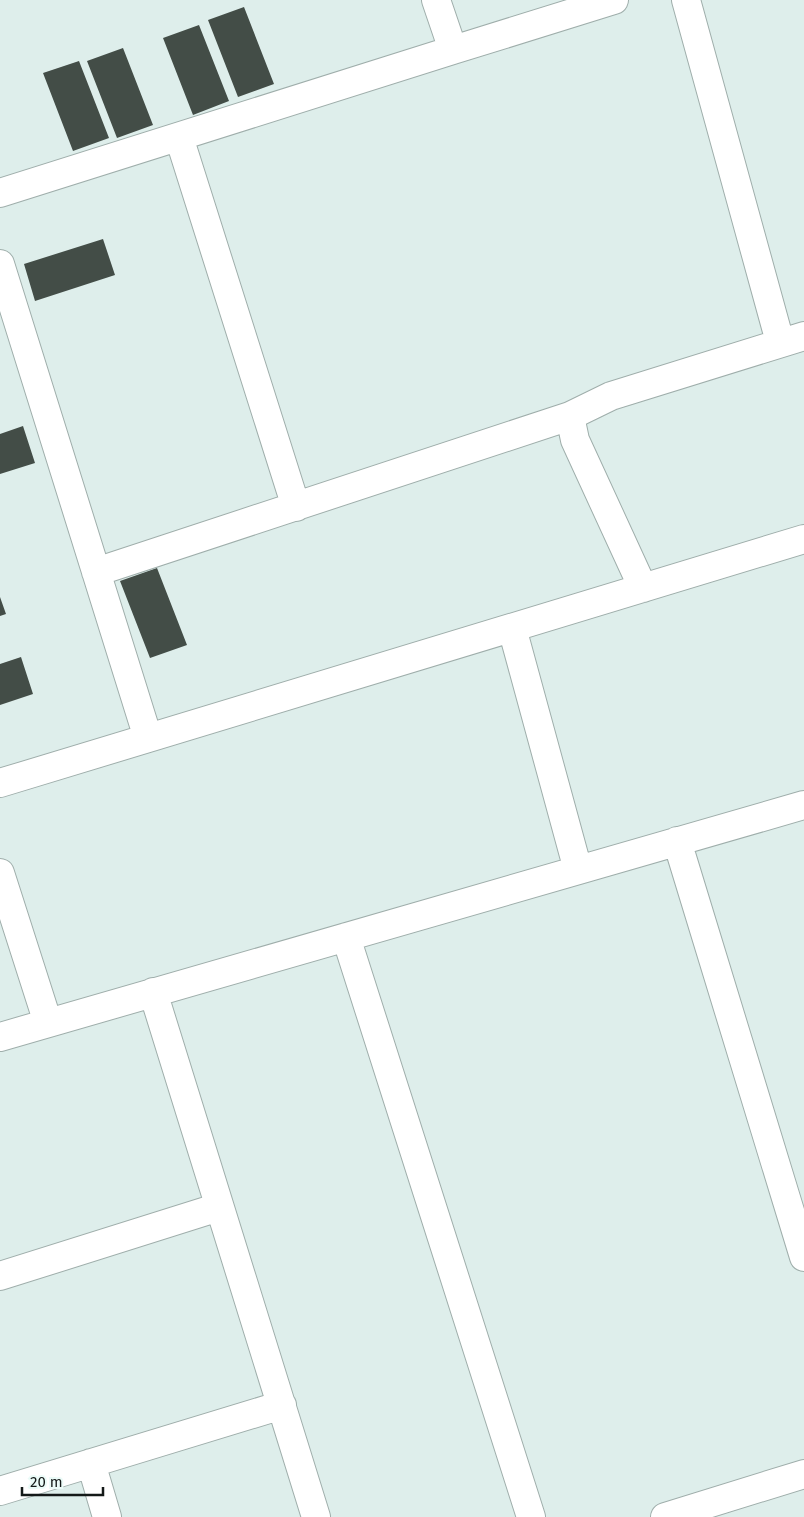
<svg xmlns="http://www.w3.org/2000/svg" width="804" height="1517" viewBox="0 0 804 1517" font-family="'Fira Sans',sans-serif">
<rect width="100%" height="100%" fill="#deeeeb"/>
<path fill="#434d47" d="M244 7 274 84 238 97 208 20Z
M199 25 229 101 193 115 163 38Z
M123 48 153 125 117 138 87 61Z
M79 61 109 138 73 151 43 73Z
M103 239 115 275 35 301 24 264Z
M23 426 35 463 0 474V434Z
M157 568 187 645 150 658 120 581Z
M0 597 6 614 0 616Z
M21 657 33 694 0 705V664Z"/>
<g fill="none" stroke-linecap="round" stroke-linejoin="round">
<g stroke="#9faeab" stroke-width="30">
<path id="minor" d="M436 0 453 50 614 0
M686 0 780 342
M179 137 296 507
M0 193 453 50
M0 264 148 738
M96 572 570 416
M643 588 575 440 570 416 611 396 804 336
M512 628 578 870
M0 783 804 539
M677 841 804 1257
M0 873 48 1023
M346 937 531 1517
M153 992 316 1517
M0 1037 804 805
M0 1276 219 1207
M91 1463 107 1517
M0 1491 282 1405
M665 1517 804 1474"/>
</g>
<use href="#minor" stroke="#fff" stroke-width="28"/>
</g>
<path d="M22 1487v8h81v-8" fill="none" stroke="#141918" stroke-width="2.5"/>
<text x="30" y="1487" font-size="15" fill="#141918" stroke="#ebfbf8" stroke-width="4" paint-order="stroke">20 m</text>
</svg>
